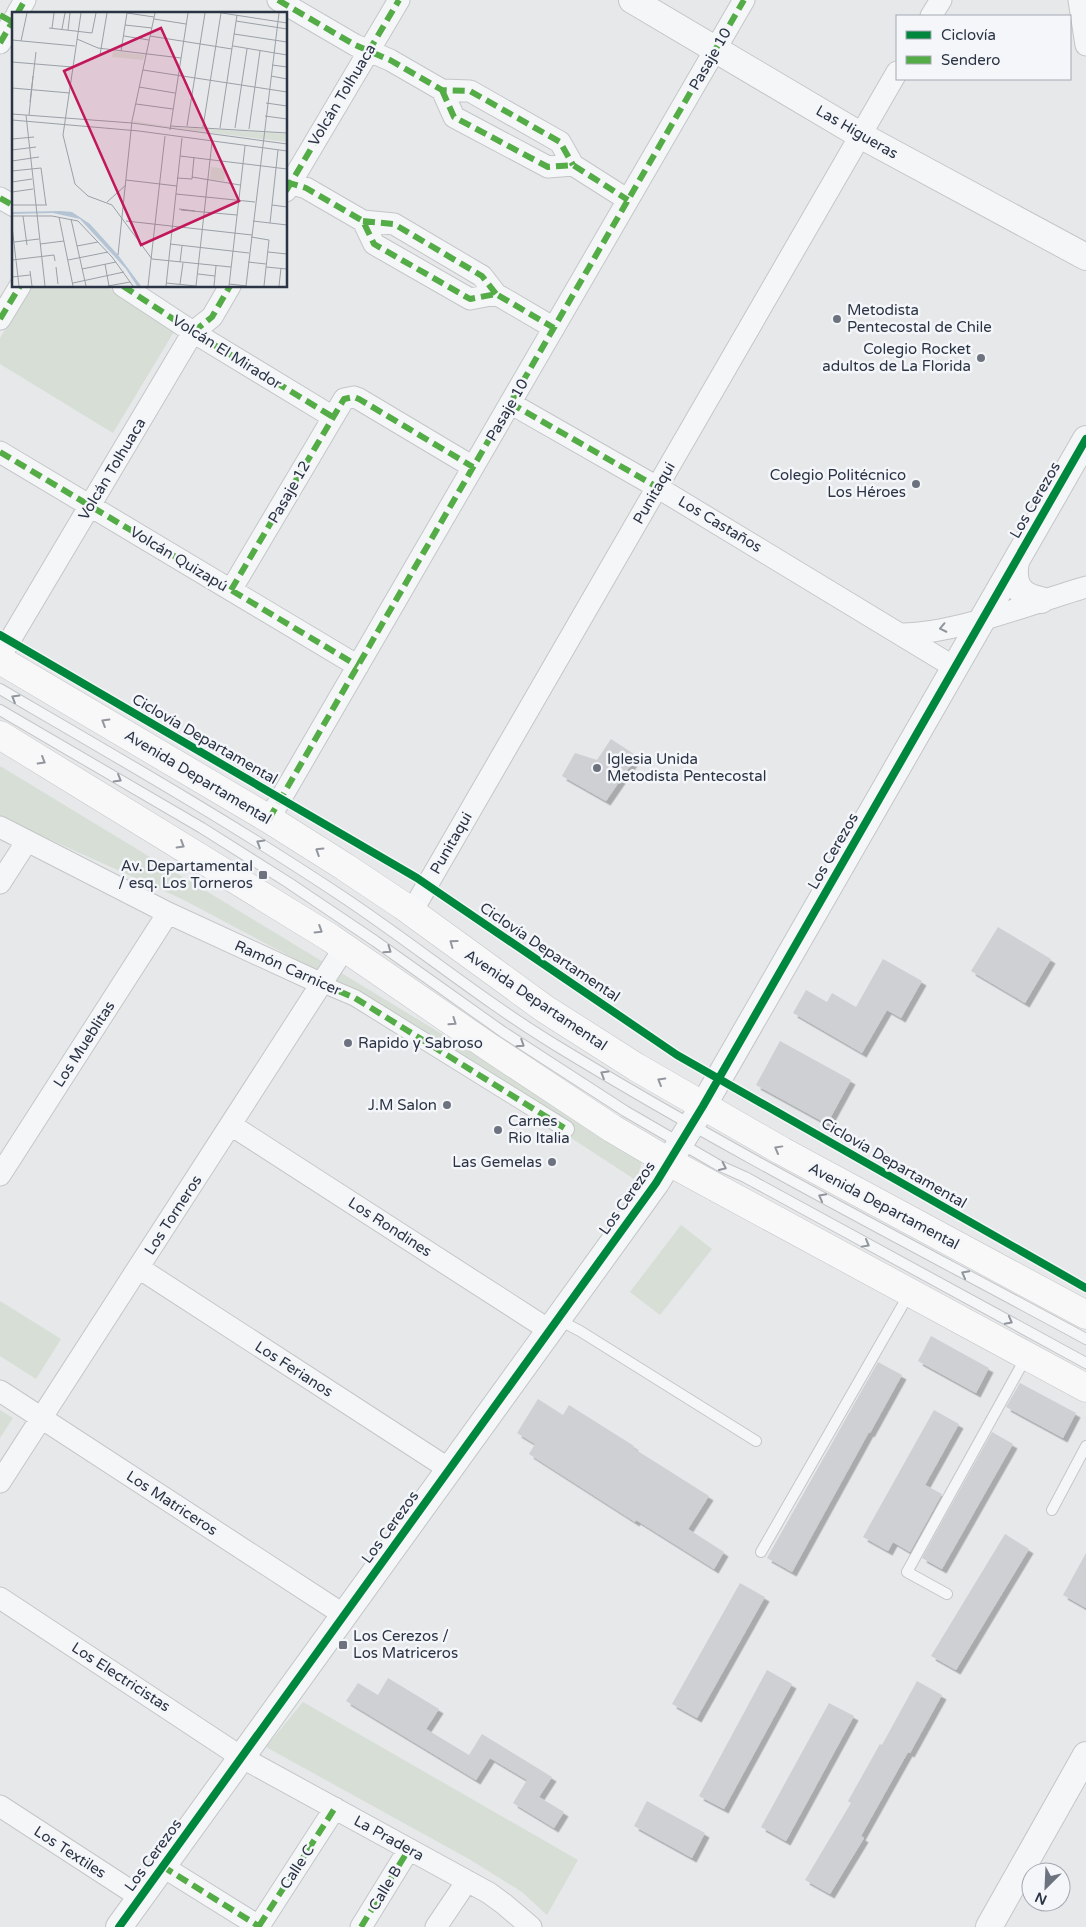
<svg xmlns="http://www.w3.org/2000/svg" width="1086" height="1927" viewBox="0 0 1086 1927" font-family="'Varela Round',sans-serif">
<defs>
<filter id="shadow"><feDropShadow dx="4.5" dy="4.5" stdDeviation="0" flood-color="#0004"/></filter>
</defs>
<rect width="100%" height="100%" fill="#e6e8ea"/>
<path fill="#d6ded6" d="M31 286H105L175 330 113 433 0 364V338Z
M0 766 643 1156 637 1181 312 968 182 899 0 817Z
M681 1225 712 1249 660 1315 630 1292Z
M0 1301 61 1339 36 1379 0 1356Z
M0 1410 13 1418 0 1438Z
M303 1702 578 1860 547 1915 522 1892 469 1859 266 1747Z"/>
<path fill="#ced0d3" filter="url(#shadow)" d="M611 739 637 756 606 801 562 776 575 753 597 760Z
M998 927 1051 959 1025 1003 971 971Z
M883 959 922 981 901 1018 887 1010 862 1053 793 1013 806 990 827 1002 832 993 856 1007Z
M780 1041 851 1080 827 1124 756 1085Z
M931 1336 989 1368 976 1393 918 1361Z
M878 1362 902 1375 870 1433 869 1432 792 1572 767 1558Z
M1020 1383 1076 1413 1063 1438 1006 1407Z
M538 1399 563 1415 569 1405 634 1446 633 1448 709 1496 688 1529 724 1552 714 1569 636 1520 635 1522 529 1454 535 1444 517 1433Z
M934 1410 959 1424 925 1485 942 1494 910 1552 893 1542 888 1551 863 1537Z
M992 1432 1013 1444 942 1569 922 1558Z
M1005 1534 1029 1549 956 1670 931 1656Z
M1086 1553V1608L1063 1595Z
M740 1583 765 1597 697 1718 672 1704Z
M767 1670 792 1684 724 1809 699 1796Z
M388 1678 439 1709 426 1729 469 1755 482 1734 552 1777 539 1797 564 1812 554 1828 513 1803 527 1780 490 1758 476 1780 346 1701 358 1683 378 1695Z
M917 1681 942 1695 910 1753 908 1752 861 1836 864 1838 830 1894 805 1880 851 1803 848 1801 880 1744 882 1745Z
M829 1703 854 1716 786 1841 761 1827Z
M647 1801 705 1833 692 1858 634 1826Z"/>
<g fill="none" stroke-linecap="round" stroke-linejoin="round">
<g stroke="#c4c6c8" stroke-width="12">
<path id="service" d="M0 689C115 756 232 823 343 897 415 945 483 1001 557 1046 729 1151 909 1243 1086 1339
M0 710 202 828 289 883 375 941 503 1032 625 1111 718 1165 745 1177 1086 1363
M559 1320 580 1331 756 1441
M1052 1510 1086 1446
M761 1552 909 1294
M947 1594 907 1572 1026 1357"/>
</g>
<g stroke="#c4c6c8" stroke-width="18">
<path id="pedestrian" d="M322 984 355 998 566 1129"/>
</g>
<g stroke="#c4c6c8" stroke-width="23">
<path id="minor" d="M278 0 355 45 390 60 442 90 470 91 560 142 573 165
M1079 0 1086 45
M17 14 25 0
M931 16 941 0
M0 43 14 19
M442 90 454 117 548 167 573 165 628 200
M286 182 306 188 363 221 374 244 470 299 496 294 554 328
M286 191 399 0
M0 198 14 206
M363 221 394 224 482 276 496 294
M123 286 193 332 333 417
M0 319 20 286
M510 403 657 487 954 667
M0 452 358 666
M231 590 344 399 354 397 359 399 473 467
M902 634C959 633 1031 603 1086 587
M0 657 193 332 212 317 230 286
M269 819 744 0
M0 827 168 913 322 984
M0 883 27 841
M411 913 897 72
M231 1125 549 1330
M0 1175 168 913
M139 1268 449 1469
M0 1391 344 1615
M0 1482 345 947
M0 1598 241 1757 489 1893 504 1904 531 1927
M0 1806 140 1897
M162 1866 260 1927
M259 1926 335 1808
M361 1927 409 1849
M436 1927 467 1881"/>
</g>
<g stroke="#c4c6c8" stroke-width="28">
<path id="tertiary" d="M632 0 860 135 1086 257
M1016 561C1012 583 1018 596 1041 600
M119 1927 656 1183 703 1106 1086 439
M989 1927 1086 1755"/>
</g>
<g stroke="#c4c6c8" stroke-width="29">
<path id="secondary" d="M0 660 269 819 345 867 402 905 545 1009 636 1067 782 1151 1086 1315
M0 735 329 937 489 1047 613 1129 669 1162 1086 1388"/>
</g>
<use href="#service" stroke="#f5f6f7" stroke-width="10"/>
<use href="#pedestrian" stroke="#f5f6f7" stroke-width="16"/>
<use href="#minor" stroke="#f5f6f7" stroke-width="21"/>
<use href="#tertiary" stroke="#f5f6f7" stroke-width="26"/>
<use href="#secondary" stroke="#f8f8f8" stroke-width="28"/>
<path stroke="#54ac47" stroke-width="6" stroke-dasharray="12 6" stroke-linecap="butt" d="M278 0 355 45 390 60 442 90 470 91 560 142 573 165
M17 14 25 0
M0 15 14 23
M0 43 14 19
M442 90 454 117 548 167 573 165 628 200
M286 182 306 188 363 221 374 244 470 299 496 294 554 328
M286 191 399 0
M0 198 14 206
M363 221 394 224 482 276 496 294
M123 286 193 332 333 417
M0 319 20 286
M193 332 212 317 230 286
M510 403 657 487
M0 452 358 666
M231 590 344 399 354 397 359 399 473 467
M269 819 744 0
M322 984 355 998 566 1129
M162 1866 260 1927
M259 1926 335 1808
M361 1927 409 1849"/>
<g stroke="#f4f6f9" stroke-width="11">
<path id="cycleway" d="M0 635 417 878 677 1055 1086 1288
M119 1927 656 1183 703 1106 1086 439"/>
</g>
<use href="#cycleway" stroke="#00873e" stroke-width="8"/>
</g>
<defs><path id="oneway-chevron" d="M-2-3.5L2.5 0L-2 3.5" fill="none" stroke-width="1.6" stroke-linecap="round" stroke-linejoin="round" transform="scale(1.25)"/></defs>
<g stroke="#90959e">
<use href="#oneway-chevron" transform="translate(943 628) rotate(168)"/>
<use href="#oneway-chevron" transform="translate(15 698) rotate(-149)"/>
<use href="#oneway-chevron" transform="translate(118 779) rotate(30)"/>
<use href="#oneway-chevron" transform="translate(260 843) rotate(-149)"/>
<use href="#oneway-chevron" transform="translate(388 950) rotate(35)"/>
<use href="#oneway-chevron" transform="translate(521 1044) rotate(33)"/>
<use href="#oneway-chevron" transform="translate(604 1074) rotate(-149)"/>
<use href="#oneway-chevron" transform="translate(723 1167) rotate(25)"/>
<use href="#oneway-chevron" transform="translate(822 1197) rotate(-152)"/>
<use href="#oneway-chevron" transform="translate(866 1244) rotate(29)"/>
<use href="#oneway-chevron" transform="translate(965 1274) rotate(-152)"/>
<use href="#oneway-chevron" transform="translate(1009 1321) rotate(28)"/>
</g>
<g stroke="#92969e">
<use href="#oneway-chevron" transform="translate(105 722) rotate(-149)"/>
<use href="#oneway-chevron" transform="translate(42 761) rotate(31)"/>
<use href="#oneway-chevron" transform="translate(181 845) rotate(31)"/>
<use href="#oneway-chevron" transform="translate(319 851) rotate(-148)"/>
<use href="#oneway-chevron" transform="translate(319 930) rotate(32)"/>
<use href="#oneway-chevron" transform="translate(453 943) rotate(-144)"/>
<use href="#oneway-chevron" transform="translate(453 1022) rotate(35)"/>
<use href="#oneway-chevron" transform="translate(661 1081) rotate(-150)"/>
<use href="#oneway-chevron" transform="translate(778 1149) rotate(-151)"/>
</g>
<g fill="#6c737f" stroke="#f4f6f9" stroke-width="2">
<circle cx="837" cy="319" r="5"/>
<circle cx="981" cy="358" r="5"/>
<circle cx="916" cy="484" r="5"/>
<circle cx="597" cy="768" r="5"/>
<rect x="258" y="870" width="10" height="10" rx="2.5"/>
<circle cx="348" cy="1043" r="5"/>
<circle cx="447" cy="1105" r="5"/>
<circle cx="498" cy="1130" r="5"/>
<circle cx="552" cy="1162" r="5"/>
<rect x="338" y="1640" width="10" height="10" rx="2.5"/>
</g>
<g text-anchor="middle" stroke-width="5" stroke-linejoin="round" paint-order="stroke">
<g font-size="15" fill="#2b3445" stroke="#f4f6f9">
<text transform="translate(710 59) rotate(-60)" y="5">Pasaje 10</text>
<text transform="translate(342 95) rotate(-59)" y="5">Volcán Tolhuaca</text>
<text transform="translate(857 132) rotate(30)" y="5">Las Higueras</text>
<text transform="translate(227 352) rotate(32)" y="5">Volcán El Mirador</text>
<text transform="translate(507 410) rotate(-60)" y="5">Pasaje 10</text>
<text transform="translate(112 469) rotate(-59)" y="5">Volcán Tolhuaca</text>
<text transform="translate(289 492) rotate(-60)" y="5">Pasaje 12</text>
<text transform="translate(654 493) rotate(-60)" y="5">Punitaqui</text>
<text transform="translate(1035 500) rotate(-60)" y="5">Los Cerezos</text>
<text transform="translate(720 524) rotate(31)" y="5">Los Castaños</text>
<text transform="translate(179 559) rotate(31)" y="5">Volcán Quizapú</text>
<text transform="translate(205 739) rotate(30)" y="5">Ciclovía Departamental</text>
<text transform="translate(198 777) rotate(31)" y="5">Avenida Departamental</text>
<text transform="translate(451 843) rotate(-60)" y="5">Punitaqui</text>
<text transform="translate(833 851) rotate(-60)" y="5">Los Cerezos</text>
<text transform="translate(550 952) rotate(34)" y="5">Ciclovía Departamental</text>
<text transform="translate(288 968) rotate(24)" y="5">Ramón Carnicer</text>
<text transform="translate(536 1000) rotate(34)" y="5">Avenida Departamental</text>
<text transform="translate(84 1044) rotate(-57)" y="5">Los Mueblitas</text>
<text transform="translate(894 1163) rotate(30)" y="5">Ciclovía Departamental</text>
<text transform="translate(627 1198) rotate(-55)" y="5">Los Cerezos</text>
<text transform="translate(884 1206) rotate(28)" y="5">Avenida Departamental</text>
<text transform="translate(173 1215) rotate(-57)" y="5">Los Torneros</text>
<text transform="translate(390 1227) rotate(33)" y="5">Los Rondines</text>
<text transform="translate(294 1369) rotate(33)" y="5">Los Ferianos</text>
<text transform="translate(172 1503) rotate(33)" y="5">Los Matriceros</text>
<text transform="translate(390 1527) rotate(-54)" y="5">Los Cerezos</text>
<text transform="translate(121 1677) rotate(33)" y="5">Los Electricistas</text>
<text transform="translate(389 1838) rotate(29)" y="5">La Pradera</text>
<text transform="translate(70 1852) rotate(33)" y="5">Los Textiles</text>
<text transform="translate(153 1855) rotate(-54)" y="5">Los Cerezos</text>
<text transform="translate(297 1867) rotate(-57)" y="5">Calle C</text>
<text transform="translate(385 1888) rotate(-59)" y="5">Calle B</text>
</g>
<g font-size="15" fill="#2b3445" stroke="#f4f6f9" text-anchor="start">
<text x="847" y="315">Metodista<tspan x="847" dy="17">Pentecostal de Chile</tspan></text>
<text x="971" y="354" text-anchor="end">Colegio Rocket<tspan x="971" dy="17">adultos de La Florida</tspan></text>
<text x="906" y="480" text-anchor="end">Colegio Politécnico<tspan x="906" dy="17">Los Héroes</tspan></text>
<text x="607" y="764">Iglesia Unida<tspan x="607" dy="17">Metodista Pentecostal</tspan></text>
<text x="253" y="871" text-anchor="end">Av. Departamental<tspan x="253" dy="17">/ esq. Los Torneros</tspan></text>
<text x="358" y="1048">Rapido y Sabroso</text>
<text x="437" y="1110" text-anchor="end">J.M Salon</text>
<text x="508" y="1126">Carnes<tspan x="508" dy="17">Rio Italia</tspan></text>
<text x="542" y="1167" text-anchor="end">Las Gemelas</text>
<text x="353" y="1641">Los Cerezos /<tspan x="353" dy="17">Los Matriceros</tspan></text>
</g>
</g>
<g transform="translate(12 12)">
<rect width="275" height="275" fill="#e6e8ea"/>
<path d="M101 39 133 43 131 48 100 45ZM122 109 160 115 275 122V130L122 111ZM199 155 214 157 212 169 198 167Z" fill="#d6ded6"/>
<path d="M48 199 60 200 78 212 106 243 129 274H125L114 257 68 207 41 201 0 202V200Z" fill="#b4c4d5"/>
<path fill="none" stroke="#9ba0a8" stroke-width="1" d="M69 1 51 123 63 172 76 184 100 193 140 247 219 255M115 1 142 5M210 1 275 11M142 7 174 12M224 9 275 17M113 13 140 16M37 16 80 21 84 1M40 16 42 1M50 17 53 1M56 18 58 1M222 22 275 30M112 24 137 28M138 24 220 37M65 27 86 36 169 46M0 28 63 34M9 29 15 1M221 34 275 43M109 39 115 1M88 43 95 1M0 50 60 55M260 53 275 55M131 58 275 80M259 64 275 67M127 75 163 81M0 76 58 81M18 90 24 40M254 91 275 94M124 92 161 97M0 102 120 111 275 132M14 103 33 274M17 103 21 64M253 104 275 107M0 108 127 119 275 139M158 114 275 121M175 114 193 1M191 115 209 1M208 116 225 3M223 116 235 37M237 117 248 39M158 118 176 1M0 127 22 125M0 138 24 135M168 144 275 157M0 149 27 145M0 159 29 156 34 193M180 165 228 173M165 166 180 167 182 145M114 168 165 174M0 170 20 167M0 180 21 177M164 182 243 190M95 190 114 173M0 193H35M260 193 275 195M167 197 183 199M169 198 225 203M0 204H40L66 209 100 245 121 274M11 204 15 233M47 205 61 274M59 207 74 274M114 209 240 223M241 209 275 213M258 211 266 138M0 214 7 274M239 225 257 228 252 274M2 230 27 227M28 232 52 229M158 232 237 241M65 234 86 230M256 240 275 242M106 243 120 109 143 1M0 248 42 243 43 249M56 248 96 240M168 250 170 234M236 250 254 252M93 252 97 274M44 255 46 272M254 255 275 257M70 257 104 250M18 259 20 274M186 262 203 264M0 265 18 263M61 271 112 260M154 271 184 274M168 272 171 251M217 272 235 274M96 274 118 270M136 274 153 124M154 274 170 126M184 274 200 130M202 274 204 254M217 274 233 134M234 274 267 1M267 274 269 256"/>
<path fill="#c2185b" fill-opacity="0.15" stroke="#c2185b" stroke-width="2.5" d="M149 16 227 189 129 233 52 59Z"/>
<rect width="275" height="275" fill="none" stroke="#2b3445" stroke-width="2.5"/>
</g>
<rect x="896" y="15" width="175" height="65" fill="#f4f6f9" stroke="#a4a8b1"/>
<rect x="906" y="31" width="25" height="8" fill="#00873e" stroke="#a4a8b1"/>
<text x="941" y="40" font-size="15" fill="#2b3445">Ciclovía</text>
<rect x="906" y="56" width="25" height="8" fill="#54ac47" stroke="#a4a8b1"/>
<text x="941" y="65" font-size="15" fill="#2b3445">Sendero</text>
<g transform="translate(1046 1887) rotate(204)"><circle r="24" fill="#f4f6f9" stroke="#a4a8b1"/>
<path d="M0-4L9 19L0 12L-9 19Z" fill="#6c737f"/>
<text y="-8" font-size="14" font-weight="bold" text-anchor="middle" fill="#2b3445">N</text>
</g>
</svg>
